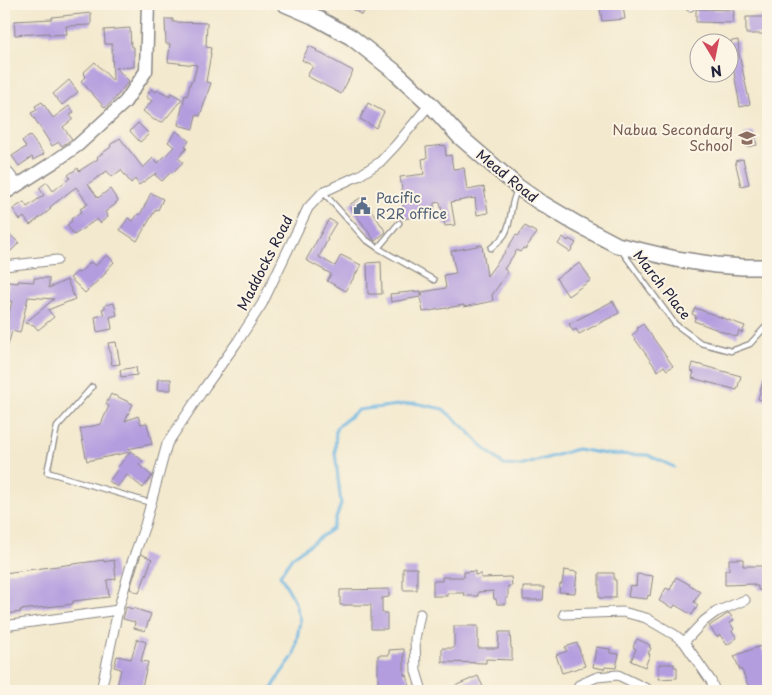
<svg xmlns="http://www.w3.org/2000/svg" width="772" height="695" viewBox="0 0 772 695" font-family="'Playpen Sans',sans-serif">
<rect width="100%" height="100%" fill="#fcf5e5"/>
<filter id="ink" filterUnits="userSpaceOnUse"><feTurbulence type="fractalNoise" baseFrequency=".02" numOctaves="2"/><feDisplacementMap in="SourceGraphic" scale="10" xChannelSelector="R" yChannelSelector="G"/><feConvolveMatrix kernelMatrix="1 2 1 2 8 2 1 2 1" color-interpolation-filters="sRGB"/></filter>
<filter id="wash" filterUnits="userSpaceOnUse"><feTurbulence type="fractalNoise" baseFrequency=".0096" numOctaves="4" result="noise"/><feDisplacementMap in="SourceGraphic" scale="20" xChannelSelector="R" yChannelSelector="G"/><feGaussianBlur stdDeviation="1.12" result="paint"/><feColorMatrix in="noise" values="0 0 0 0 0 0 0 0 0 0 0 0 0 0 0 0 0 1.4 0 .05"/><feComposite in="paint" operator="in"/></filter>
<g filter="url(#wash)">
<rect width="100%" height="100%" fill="#f3e9ce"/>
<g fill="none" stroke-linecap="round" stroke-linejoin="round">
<path stroke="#68b4e1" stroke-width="3" d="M271 691 279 676 294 655 300 621 294 599 280 575 292 557 332 529 341 504 335 452 336 428 358 410 415 403 443 409 466 429 485 449 504 465 520 466 577 449 606 454 648 455 674 467"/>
</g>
<g id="blocks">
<path fill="#b49ddf" d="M343 4H369L362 15Z
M623 6 625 19 602 21 600 8Z
M696 9 734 10 733 23 696 22Z
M91 13V25L66 26 67 34 49 35V33L15 35 14 21 52 19V17Z
M746 17H768V34H746Z
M165 19H173V22L207 23 206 47 211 48 210 53H211L206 82 211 83 200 116 196 115 193 129 178 125 185 95 187 96 191 81H193L197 65 168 62 170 44H166Z
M130 28 131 47H134V67L116 68 129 81 113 101 105 108 81 81 86 76 83 73 95 62 113 81 112 44H105L104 30Z
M738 40 739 54 750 104 740 107 730 49V42H728Z
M309 46 317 50 316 51 353 71 341 94 307 76 313 66 302 60Z
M69 80 78 92 62 105 53 94Z
M151 89 156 92 158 90 170 96 171 93 182 99 163 122 154 120 143 111 152 101 146 97Z
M42 102 53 118 69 106 74 112 70 115 73 119 63 127 72 139 62 146 59 142 52 146 31 113 37 110 35 106Z
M368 103 384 112 376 128 360 119Z
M138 123 149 134 140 142 130 131Z
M176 131 189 141 185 146 187 148 178 158 183 162 173 172 172 171 162 181 155 175 156 173 139 185 135 179 131 183 121 170 112 177 107 171 88 184 98 198 110 189 118 201 115 203 116 204 105 212 108 217 100 223 97 219 74 235 67 225 72 221 71 219 82 211 80 209 88 204 76 187 50 207 51 209 30 225 24 217 20 220 13 209 24 202 27 207 44 195 39 188 47 182 53 191 70 178 68 175 78 168 79 171 98 159 97 157 111 147 110 145 120 138 143 168 153 158 158 163 174 147 168 142Z
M754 132 757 145 747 147 744 134Z
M30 136 44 154 33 160 32 157 19 166 12 156 26 147 22 141Z
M445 145 446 156 451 155 453 169 464 168 467 190 484 187 488 213 477 215 475 198 451 202 455 225 445 226 440 202 434 203V214L402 219 401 210 403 209 402 197 403 196 400 177 424 174 422 159 427 158 426 147Z
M743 159 749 184 741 186 735 161Z
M151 193 163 199 158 210 156 209 137 241 120 230 128 218 133 221 138 214 140 215Z
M362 197 386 232 375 241 349 205Z
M329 219 336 223 327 238 328 239 319 257 335 266 341 255 361 265 346 291 327 281 331 274 306 260Z
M525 226 537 233 525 249 523 248 520 252 517 250 504 269 508 272 492 295 493 301 464 307V305L423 312 420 297 391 302 390 294 421 291V296H423L422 292 446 288 444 275 456 273 451 251 482 245 487 276 505 252 516 235 518 236Z
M4 229 19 243 10 252 4 246Z
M563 237 568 241 569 239 576 243 570 252 558 244Z
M107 255 114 262 105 272 106 273 85 293 70 278 77 272 79 273 91 262 95 266Z
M381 262 382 294H368L367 263Z
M580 263 591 280 568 296 556 278Z
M34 278H49V288L67 280 75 299 48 310 54 317 38 330 34 325 25 323 54 299 28 297 20 333 12 331 6 352 4 351V321H7L12 301H4V288H8V282L18 283V281L34 282Z
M613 301 619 313 579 334 576 329 573 331 569 324Z
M114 303 117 315 110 317 112 329 97 332 95 317 104 315 102 309 105 308V305Z
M695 308 745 326 742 333 739 331 737 337 694 321 696 316 692 314Z
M643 324 673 366 667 370 664 366 658 371 632 335 638 330 637 328Z
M116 342 120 364 112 365 108 343Z
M693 363 741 376 737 390 692 378 694 372 691 371Z
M136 367 137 375 121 377 120 370Z
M766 371H768V399L767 398 766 401 758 399Z
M158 379H171V390H157Z
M111 394 114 396V395L133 404 125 421 138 416 141 424 147 423 152 444 128 449 143 461 139 465 152 476 143 488 127 475 117 487 109 481 118 469 117 468 130 452 87 461 80 429 101 424 109 406 106 404Z
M141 554 152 559 139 593 130 589Z
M729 559H743V566H768V590H758V586H754V584L725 585V570H729Z
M104 560V562L114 560 116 579 107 580 109 597 73 601V604L20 610 21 612 6 614 4 599V573Z
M403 568H417V590H403Z
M564 570 577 572 575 593 559 592 560 584H562Z
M475 571V575L481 574V578L511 577 512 586H508V598H506V604H497L496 599H494L493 591 478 592V596H465L464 593H447V596H433V581H442V577H464V572Z
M599 573H614V580H616V598H599Z
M637 574 653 576 650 596 648 595 647 599 628 597 630 585 636 586Z
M676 577 687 583 700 592 694 602 698 605 692 615 675 605 673 608 659 601 666 588 670 590Z
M523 587H544L543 600H523Z
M389 589V597L382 598V613H387V629H371V605H340V590Z
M126 607 133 609V608L151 614 145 631 134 628 135 622 123 619Z
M729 613 734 620 730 623 734 629 732 631 737 638 727 645 720 635 717 637 709 626Z
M454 626H478V648H498L499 632H510L511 648H512V660L486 659V663L442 662V648H454Z
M137 639 146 642 141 661 148 662 141 691H116L121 669 114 667 117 656 131 659Z
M637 639 650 645 649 647 651 648 648 654H650L645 667 631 661 636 649 633 647Z
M577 643 585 666 562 673 556 655 567 651 565 647Z
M761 646 765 655 768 653V691H750L742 670H740L734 656Z
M596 647 610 649V653L619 654 616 668 605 667 604 669 593 667Z
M404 649V675H407L410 687 404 688 405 691H380L378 684V655H389V650Z
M659 664H674V667H677V678L659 679Z
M478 676 485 691H443Z"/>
</g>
</g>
<g filter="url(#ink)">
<use href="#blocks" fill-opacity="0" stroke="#8a8684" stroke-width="1"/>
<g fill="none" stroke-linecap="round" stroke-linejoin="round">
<g stroke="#8a8684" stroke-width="7">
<path id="service" d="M323 192 365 239 378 248 399 223
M378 248 434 280
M491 248C496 244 502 239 505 234 513 220 509 204 517 191
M621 250 675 324 701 343 731 351 750 344 768 324
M92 387 57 427 47 472 151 503"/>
</g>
<g stroke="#8a8684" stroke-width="11">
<path id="minor" d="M690 4V6
M4 167 18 185
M4 266 57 260
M420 614 415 639 416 671 422 691
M564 614 623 612 646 618 675 635 684 642 711 681 715 691
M4 626 118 610
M684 642 704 621 716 612 745 600
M101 691 118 610 131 565 145 525 167 444 205 387 238 341 262 304 308 208 323 192 360 175 380 162 396 145 430 104
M577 691 579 685 597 677 618 675 647 689 649 691"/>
</g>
<g stroke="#8a8684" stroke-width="15">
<path id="secondary" d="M4 194 54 162 78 145 125 102 146 71 148 4"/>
</g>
<g stroke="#8a8684" stroke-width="18">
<path id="primary" d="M285 4 313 16 351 37 394 71 430 104 459 136 518 187 538 201 577 224 617 245 676 259 716 265 743 267H768"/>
</g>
<use href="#service" stroke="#fff" stroke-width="4.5"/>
<use href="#minor" stroke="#fff" stroke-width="9"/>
<use href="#secondary" stroke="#fff" stroke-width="12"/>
<use href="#primary" stroke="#fff" stroke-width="15"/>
</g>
</g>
<defs>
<g id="school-bare" transform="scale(1.35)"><path d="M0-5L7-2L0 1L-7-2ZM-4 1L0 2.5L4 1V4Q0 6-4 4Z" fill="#8d6e63" stroke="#fcf5e5" stroke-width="2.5" paint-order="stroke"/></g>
<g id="civic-bare" transform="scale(1.35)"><path d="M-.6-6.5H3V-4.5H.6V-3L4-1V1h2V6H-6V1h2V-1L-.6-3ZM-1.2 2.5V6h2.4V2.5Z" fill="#5c6f8a" stroke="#fcf5e5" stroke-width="2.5" paint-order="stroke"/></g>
</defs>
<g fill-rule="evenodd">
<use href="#school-bare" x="747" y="138"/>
<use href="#civic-bare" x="362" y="206"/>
</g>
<g text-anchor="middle" stroke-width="4" stroke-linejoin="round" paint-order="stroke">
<g font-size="14" fill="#785e54" stroke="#fcf5e5" text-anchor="end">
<text x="733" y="135">Nabua Secondary<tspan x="733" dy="16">School</tspan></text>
</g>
<g font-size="14" fill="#22223b" stroke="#fcf5e5">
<text transform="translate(507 176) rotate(39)" y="5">Mead Road</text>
<text transform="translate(265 263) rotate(-63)" y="5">Maddocks Road</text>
<text transform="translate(662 285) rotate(52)" y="5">March Place</text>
</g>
<g font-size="14" fill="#4e5e75" stroke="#fcf5e5" text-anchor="start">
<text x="376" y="203">Pacific<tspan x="376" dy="16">R2R office</tspan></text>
</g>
</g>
<rect width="772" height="695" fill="none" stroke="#fcf5e5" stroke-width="20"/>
<g transform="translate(714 58) rotate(170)"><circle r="24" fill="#fcf5e5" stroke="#a5a1a1"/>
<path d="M0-4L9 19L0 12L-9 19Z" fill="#d1495b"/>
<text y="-8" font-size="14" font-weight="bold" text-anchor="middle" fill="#22223b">N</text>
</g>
</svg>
